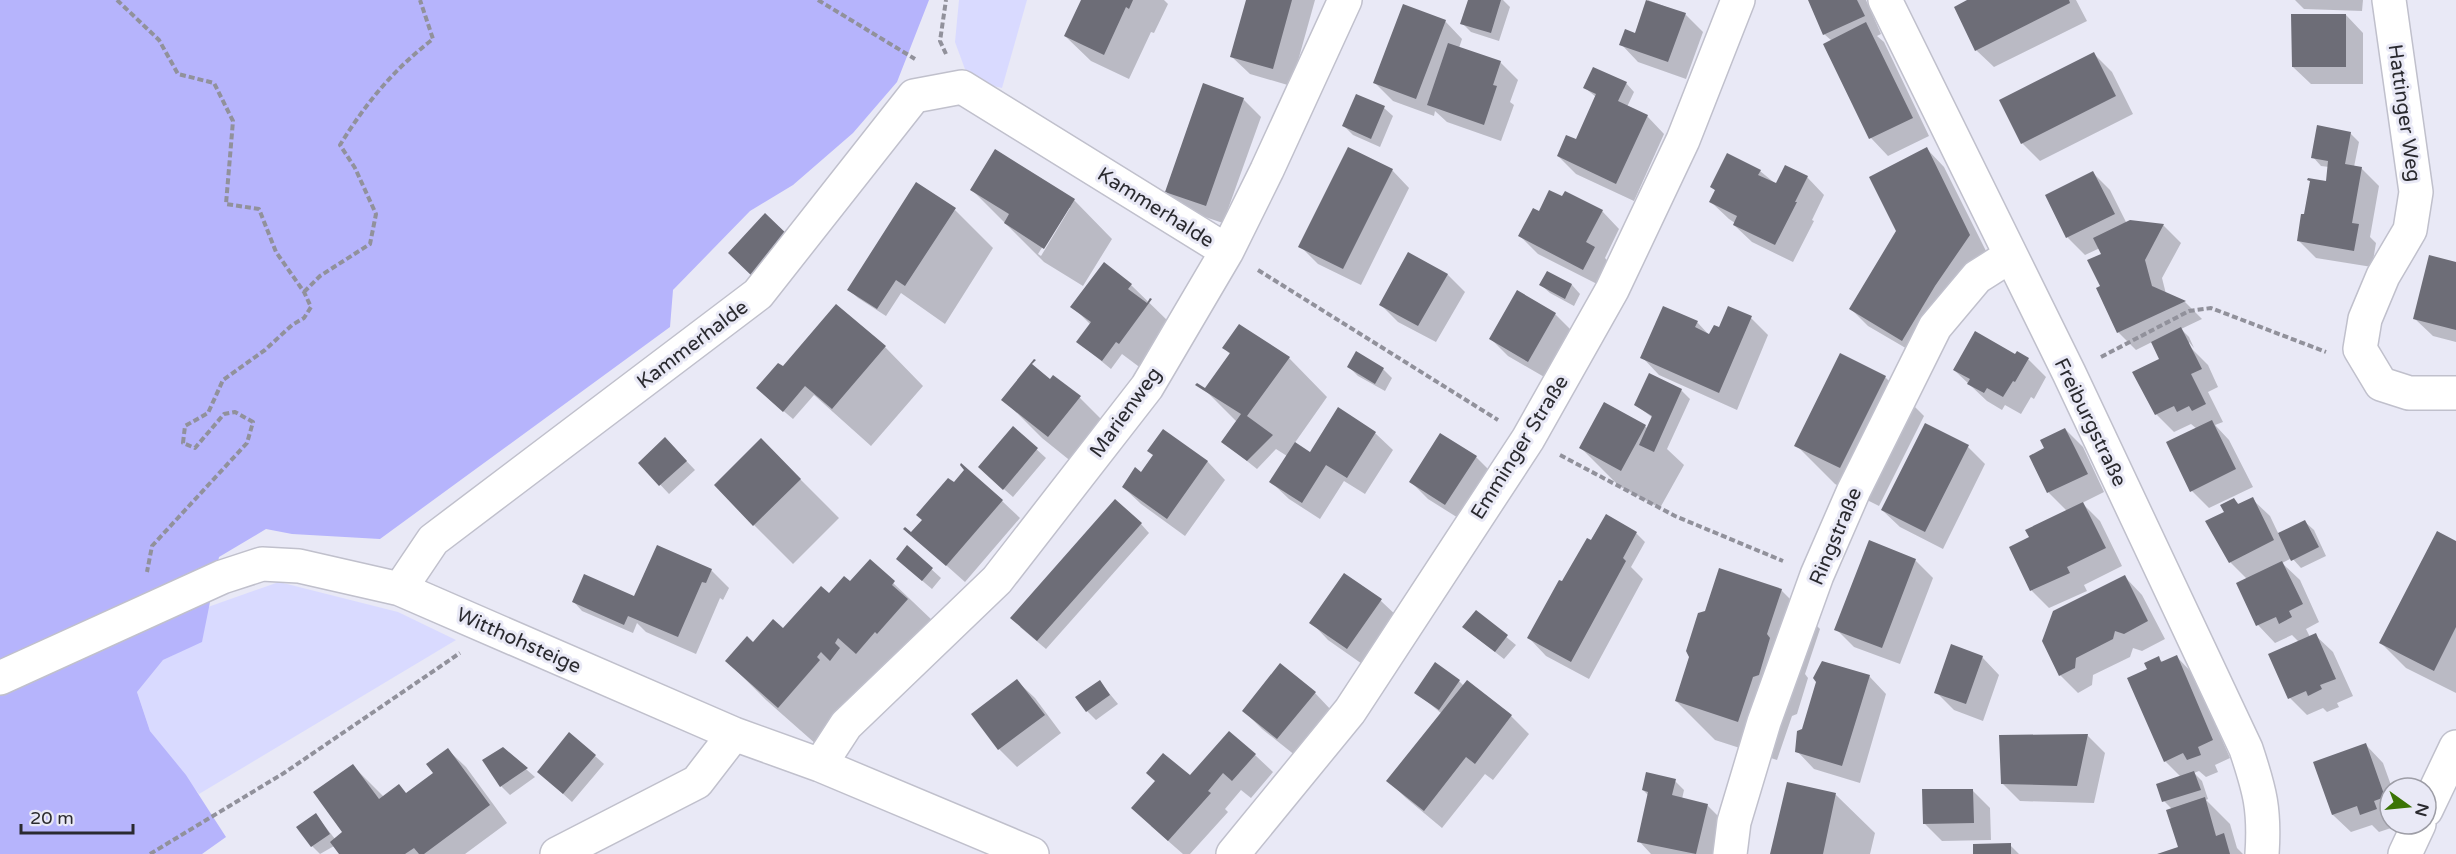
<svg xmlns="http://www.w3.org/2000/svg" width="2456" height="854" viewBox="0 0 2456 854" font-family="'Varela Round',sans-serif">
<rect width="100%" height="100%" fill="#e9e9f6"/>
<path fill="#d9daff" d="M959 0H1027L1002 88 969 80 955 42Z
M279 582 398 612 456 640 199 794 150 731 137 692 163 660 202 641 208 607Z"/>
<path fill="#b6b4fc" d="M0 0H929L897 82 853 133 793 185 750 211 673 290 670 327 380 539 292 534 266 529 219 557 202 642 163 660 137 692 150 731 186 775 226 837 202 854H0Z"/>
<path fill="#0003" fill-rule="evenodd" d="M1082 0H1164L1168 4 1154 33 1151 32 1129 79 1091 61 1065 36Z
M1248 0H1315L1291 86 1250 74 1232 57Z
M1469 0H1503L1510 7 1499 41 1471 32 1462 23Z
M1648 0 1685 14 1703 32 1686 79 1638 62 1621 44 1635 35Z
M1810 0H1866L1881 34 1877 36 1884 42 1929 136 1888 156 1871 138 1825 45 1832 41 1824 34Z
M1971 0H2076L2087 21 1994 67 1976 50Z
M2295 0H2363L2362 11 2304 9Z
M2346 15 2363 33V84H2311L2293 67Z
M1445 21 1462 39 1459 48 1500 62 1518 80 1510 102 1514 105 1501 141 1447 122 1435 111 1434 116 1393 101 1375 83Z
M2094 54 2112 72 2133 114 2040 161 2022 143Z
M1626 83 1634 92 1627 107 1647 116 1664 134 1634 201 1576 174 1558 156 1576 141 1596 97 1585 88Z
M1243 99 1261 117 1223 223 1184 210 1166 192Z
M1384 108 1393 116 1380 147 1353 135 1344 126Z
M2350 133 2359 142 2354 167 2361 168 2379 186 2370 237 2376 243 2372 267 2316 258 2298 240 2306 216 2327 183 2329 167 2321 166 2313 157Z
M1927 149 1944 167 1987 253 1921 357 1868 326 1851 309 1898 231Z
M1392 170 1409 188 1361 285 1318 264 1300 246Z
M1760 171 1777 185 1807 177 1824 195 1812 220 1814 221 1793 262 1752 242 1734 225 1735 223 1729 219 1711 202 1716 191 1712 187Z
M2093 173 2110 190 2127 224 2163 225 2181 243 2162 278 2166 294 2185 302 2202 319 2181 329 2189 337 2194 348 2189 342V346L2208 365 2218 387 2208 392 2223 422 2215 425 2229 440 2253 487 2209 508 2192 491 2197 429 2191 424 2174 432 2156 414 2162 360 2152 342 2136 350 2118 332 2102 287 2103 254 2100 248 2085 255 2068 238 2047 195Z
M972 190 1074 200 1112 239 1083 286 1044 262ZM1067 208H1070L1041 256 1038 254Z
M955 210 993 248 945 324 901 293 886 316 858 298 849 290Z
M1602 211 1619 229 1605 258 1612 266 1601 286 1538 254 1520 236 1539 213Z
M1408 254 1448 275 1465 292 1436 342 1398 322 1381 305Z
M2456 263V342L2433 336 2415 319Z
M1104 264 1131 285 1170 323 1158 381 1122 354 1111 369 1078 342 1091 325 1072 306Z
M1547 273 1572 285 1580 294 1574 306 1550 293 1541 285Z
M1555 314 1573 332 1546 378 1508 356 1491 339Z
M1751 318 1768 335 1737 410 1659 375 1642 357 1697 322 1710 336 1720 329Z
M885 347 923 386 871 446 814 395 793 419 767 397 790 375Z
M1224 348 1289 358 1327 397 1294 444 1310 454 1375 433 1393 450 1365 494 1344 481 1320 519 1289 499 1271 482 1287 456 1276 449 1257 469 1223 442 1237 422 1205 390 1230 354Z
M2016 356 2028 359 2046 377 2034 399 2031 397 2021 414 2005 405 2002 410 1987 401 1954 370Z
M1349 367 1383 369 1392 378 1385 391 1358 376Z
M1885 377 1924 416 1879 506 1835 484 1796 445Z
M1050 381 1080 398 1118 436 1088 475 1042 438 1003 399Z
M1681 390 1690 399 1667 449 1684 465 1660 508 1619 486 1580 447 1645 426 1648 429 1653 418 1636 405Z
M1013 428 1046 458 1013 497 989 476Z
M2065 429 2083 447 2104 492 2082 503 2100 521 2122 566 2084 585 2087 591 2049 608 2032 591 2011 548 2031 538 2067 511 2049 493 2031 457 2046 449Z
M1164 431 1208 462 1225 480 1185 536 1141 504 1123 487 1142 474 1155 456Z
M761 440 839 518 793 564 754 525Z
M1968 447 1985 464 1943 549 1900 527 1882 510Z
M674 448 695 470 669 494 640 463Z
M1476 457 1494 475 1463 521 1428 499 1411 482Z
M954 484 1002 501 1020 518 965 582 911 534Z
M2252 499 2270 516 2279 535 2305 522 2314 530 2326 556 2301 568 2292 558 2282 563 2300 580 2319 622 2306 629 2310 637 2315 635 2333 652 2353 696 2337 703 2339 707 2327 712 2323 708 2307 715 2290 698 2299 642 2292 635 2275 643 2258 625 2238 584 2247 579 2230 562 2226 513 2234 500 2240 505Z
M1606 516 1636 533 1645 542 1631 567 1643 579 1589 679 1546 656 1529 638Z
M1141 524 1149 533 1046 649 1020 627Z
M2456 543V693L2406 668 2381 643Z
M907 547 941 578 932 589 906 567Z
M1915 560 1933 578 1900 664 1854 647 1836 629Z
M870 561 933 621 817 745 766 700 727 661 753 644 783 631 829 595 851 583Z
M711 570 729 588 723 600 720 598 696 654 646 632 637 623 633 633 582 611 574 602 635 598Z
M1345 575 1381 601 1399 618 1365 666 1328 640 1311 622Z
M2125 577 2142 595 2165 639 2142 651 2133 648 2130 657 2093 675 2092 685 2078 693 2060 675Z
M1781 590 1820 629 1805 674 1808 678 1797 714 1792 716 1777 760 1715 740 1676 701Z
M1476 612 1516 645 1504 659 1473 635Z
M1982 657 1999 675 1983 721 1954 710 1936 692Z
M2177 657 2194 675 2230 758 2215 765 2218 772 2206 777 2199 771 2194 773 2202 781 2208 799 2206 800 2230 824 2237 848 2243 854H2160L2180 848 2172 809 2164 801 2181 777 2165 761 2149 670 2158 658 2164 663Z
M1869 676 1886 694 1860 783 1814 769 1797 751 1817 681Z
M1017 681 1035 698 1061 733 1017 767 999 749 973 715Z
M1459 681 1464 686 1467 682 1511 716 1529 734 1493 780 1485 774 1442 828 1406 798 1388 781 1442 714 1416 692Z
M1100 682 1118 704 1096 720 1087 711Z
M1315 693 1332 711 1296 756 1262 729 1244 711Z
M2087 735 2105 753 2094 803 2020 801 2002 783Z
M2366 745 2383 763 2392 788H2390V824L2394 827 2379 832 2372 825 2351 832 2333 815 2315 763Z
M502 748 535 777 510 795 501 786Z
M448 750 466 767 507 823 465 854H340L334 846 320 854 312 846 316 815 335 839 344 833 353 766 384 797 407 794 435 773Z
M1255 755 1273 772 1251 798 1241 790 1225 809 1228 812 1190 854H1183L1151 826 1191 778Z
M595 756 604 764 572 802 539 772Z
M1675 781 1684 790 1682 799 1707 805 1746 844 1743 854H1651L1639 841 1649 796 1643 790Z
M1788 784 1836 795 1875 833 1870 854H1772Z
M1972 790 1990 808 1991 840 1942 841 1924 823Z
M2010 845 2019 854H1974Z"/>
<path fill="#6d6d77" d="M1081 0H1133L1129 9 1126 7 1104 55 1064 36Z
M1246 0H1292L1273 69 1230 57Z
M1468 0H1501L1491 33 1460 24Z
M1646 0 1686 13 1668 62 1619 45 1625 29 1635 33Z
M1808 0H1857L1865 16 1823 35Z
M1967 0H2069L2070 3 1975 51 1954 7Z
M1403 4 1446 20 1416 99 1373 83Z
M2291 14H2346V67H2292Z
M1866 22 1913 118 1869 139 1823 44Z
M1448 43 1501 61 1493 85 1497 86 1484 125 1427 105Z
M2094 52 2116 96 2021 144 1999 100Z
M1593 67 1627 82 1618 101 1648 115 1616 184 1557 156 1566 135 1576 139 1596 94 1583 88Z
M1203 83 1244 98 1206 206 1165 192Z
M1356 94 1385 106 1371 139 1342 126Z
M2317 125 2351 132 2345 164 2362 167 2352 223 2359 224 2354 251 2297 241 2301 214H2304L2310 181 2307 180 2308 178 2326 181 2328 161 2311 158Z
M1348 147 1393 169 1343 269 1298 247Z
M1927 147 1970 235 1935 286 1902 341 1849 309 1896 231 1869 177Z
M995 149 1075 199 1044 249 1004 223 1009 214 970 190Z
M1727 153 1761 170 1758 175 1776 183 1785 165 1808 176 1795 202H1797L1775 245 1733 225 1737 216 1709 202 1715 190 1710 187Z
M2093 171 2115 214 2066 238 2045 195Z
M916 182 956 208 905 286 896 280 877 309 847 290Z
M1549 190 1562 196 1565 191 1603 210 1586 242 1595 247 1583 270 1518 236 1533 208 1539 211Z
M765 213 792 239 755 279 728 253Z
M2130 220 2164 224 2145 260 2152 286 2186 301 2117 333 2096 288 2100 286 2087 260 2101 254 2093 238Z
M1408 252 1448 274 1418 326 1379 305Z
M2429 255 2456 262V330L2413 319Z
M1104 262 1132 284 1128 289 1147 303 1150 298 1152 299 1119 344 1116 342 1102 361 1076 342 1091 322 1070 307Z
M1547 271 1572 284 1565 299 1539 285Z
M1517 290 1556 313 1528 362 1489 339Z
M836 304 886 346 832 409 805 386 783 412 756 388 778 363 783 366Z
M1663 306 1698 321 1695 327 1709 334 1714 325 1719 327 1728 306 1752 316 1719 393 1640 358Z
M1239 324 1290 357 1247 416 1273 435 1247 461 1221 442 1241 414 1195 385 1197 383 1205 388 1230 353 1222 348Z
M2181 327 2202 369 2191 374 2206 404 2192 411 2189 406 2177 412 2174 406 2155 415 2132 372 2159 359 2151 342Z
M1975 331 2015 354 2017 351 2029 358 2015 382 2013 381 2003 397 1987 388 1984 393 1967 384 1970 379 1953 370Z
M1356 351 1384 368 1375 384 1347 367Z
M1840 353 1886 376 1840 468 1794 446Z
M1034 359 1036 360 1032 364 1050 379 1053 375 1081 396 1048 437 1001 400Z
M1649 373 1682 389 1654 452 1639 445 1652 416 1634 405Z
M1604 402 1646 425 1621 471 1579 448Z
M1338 407 1376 432 1347 478 1326 465 1302 503 1269 482 1295 442 1310 452Z
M2212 420 2236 469 2190 492 2166 442Z
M1925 423 1969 445 1925 532 1881 510Z
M1013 426 1038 448 1003 490 978 467Z
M2065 428 2088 474 2047 493 2029 456 2044 448 2040 440Z
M1163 429 1208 461 1167 519 1122 487 1135 467 1141 472 1153 455 1147 451Z
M1440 433 1477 456 1445 505 1409 482Z
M665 437 687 461 659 486 638 463Z
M761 438 801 479 753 526 714 485Z
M961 463 1003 500 946 566 903 529 905 527 911 532 922 520 916 515 948 478 954 482 964 470 960 465Z
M2253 497 2274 540 2229 563 2205 521 2224 512 2220 505 2234 498 2238 504Z
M1115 499 1142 523 1037 641 1010 618Z
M2083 502 2106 548 2067 567 2070 573 2030 591 2009 547 2029 537 2025 530Z
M1606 514 1637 532 1623 558 1626 561 1571 662 1527 638 1559 580 1562 581 1587 538 1591 540Z
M2305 520 2319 547 2291 561 2278 533Z
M2437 531 2456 541V627L2434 671 2379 643Z
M1869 540 1916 559 1882 648 1834 630Z
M657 545 712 569 706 583 702 582 678 637 628 616 624 625 572 602 584 574 634 596Z
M907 545 933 568 922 581 896 559Z
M870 559 895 581 892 585 908 599 877 634 875 632 856 654 838 638 835 643 840 648 830 661 821 652 817 657 820 660 778 708 725 661 747 636 753 642 773 619 783 628 821 586 829 593 844 576 850 581Z
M2282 561 2303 604 2289 611 2292 617 2279 624 2276 617 2256 626 2236 583Z
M1719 568 1782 589 1767 634 1770 638 1759 675 1753 677 1738 722 1675 701 1689 657 1686 651 1698 613 1705 611Z
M1344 573 1382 599 1347 649 1309 623Z
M2125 575 2148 621 2124 634 2115 631 2113 639 2076 658 2075 668 2059 676 2042 641 2053 611Z
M1476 610 1508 635 1495 652 1462 627Z
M2316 633 2336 679 2320 685 2322 689 2308 696 2306 691 2288 699 2268 654Z
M1951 644 1983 656 1966 704 1934 693Z
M2177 655 2213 740 2198 747 2201 755 2187 760 2183 753 2164 762 2127 678 2147 669 2144 663 2159 656 2161 662Z
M1822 661 1870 675 1842 766 1795 752 1797 731 1802 729 1816 682 1813 678Z
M1435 662 1460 680 1439 710 1414 693Z
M1280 663 1316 692 1277 739 1242 711Z
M1017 679 1045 715 998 750 971 714Z
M1100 680 1110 695 1086 712 1075 697Z
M1467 680 1512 715 1475 764 1466 757 1424 811 1386 781Z
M1229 731 1256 754 1232 781 1223 773 1208 791 1211 793 1168 841 1131 808 1155 781 1146 773 1163 753 1190 775Z
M569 732 596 755 563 794 537 772Z
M2088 734 2077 786 2001 784 1999 735Z
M2366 743 2385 797 2374 801 2377 809 2360 815 2357 806 2332 815 2313 762Z
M503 747 528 768 500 787 482 760Z
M448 748 490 805 424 854H419L414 848 405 854H339L330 842 342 832 313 792 353 764 379 799 399 784 406 793 433 773 426 764Z
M2194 771 2201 790 2162 802 2156 784Z
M1646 772 1676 779 1672 795 1708 804 1696 854 1637 842 1648 792 1642 790Z
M1787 782 1836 793 1823 854H1770Z
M1922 789H1973L1974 823 1923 824Z
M2205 797 2216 836 2224 833 2230 854H2157L2178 847 2166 810Z
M316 813 330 834 311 847 296 827Z
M2011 843V854H1973V844Z"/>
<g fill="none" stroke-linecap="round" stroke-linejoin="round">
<g stroke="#c0c0cc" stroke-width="36">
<path id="minor" d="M1885 0 2069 373 2246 749C2260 791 2265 810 2262 854
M2389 0 2416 192 2410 230 2383 276 2365 319 2360 349 2381 384 2409 393H2456
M400 589 433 540 758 294 914 96 962 87 1227 251
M0 678 222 577 262 564 299 566 400 589 734 734 820 765 1032 854
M820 765 846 725 997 580 1147 387 1227 251 1267 170 1345 0
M2426 810 2456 747
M557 854 697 782 734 734
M1233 854 1350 711 1528 439 1612 290 1683 140 1738 0
M1730 854 1734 822 1764 722 1817 575 1854 490 1935 327 1977 277 2010 256
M2405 854 2419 824"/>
</g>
<path stroke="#91919b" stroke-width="4" stroke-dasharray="6 3" stroke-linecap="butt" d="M117 0 159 40 178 74 214 83 233 121 226 204 259 209 276 252 304 292 311 307 304 318 292 325 265 350 223 380 208 413 185 426 183 443 195 448 224 414 235 412 253 422 247 443 152 546 147 572
M818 0 915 59
M946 54 940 41 946 0
M1258 270 1498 420
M304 292 320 276 370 244 376 214 355 168 340 145C366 103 393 70 433 39L420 0
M2101 357 2189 311 2211 308 2326 352
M1560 455 1675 516 1783 561
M150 854 284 773 460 653"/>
<use href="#minor" stroke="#fff" stroke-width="33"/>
</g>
<g text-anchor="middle" stroke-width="6" stroke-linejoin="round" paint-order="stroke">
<g font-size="20" fill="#2a2a2f" stroke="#e9e9f6">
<text transform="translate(2405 113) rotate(82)" y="7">Hattinger Weg</text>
<text transform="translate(1156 207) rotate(32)" y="7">Kammerhalde</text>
<text transform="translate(692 344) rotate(-37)" y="7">Kammerhalde</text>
<text transform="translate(1125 412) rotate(-54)" y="7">Marienweg</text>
<text transform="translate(2091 422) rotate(64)" y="7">Freiburgstraße</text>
<text transform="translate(1519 447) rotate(-58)" y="7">Emminger Straße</text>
<text transform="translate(1835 536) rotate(-67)" y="7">Ringstraße</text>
<text transform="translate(519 640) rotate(24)" y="7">Witthohsteige</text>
</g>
</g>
<g transform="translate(2408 806) rotate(105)"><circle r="28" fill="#e9e9f6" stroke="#9d9da6" stroke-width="1.5"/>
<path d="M0-4.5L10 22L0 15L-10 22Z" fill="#3b7405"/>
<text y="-9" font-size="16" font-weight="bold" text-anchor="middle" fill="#2a2a2f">N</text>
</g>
<path d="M21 824v9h112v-9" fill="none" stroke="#2a2a2f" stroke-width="3"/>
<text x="30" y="824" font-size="18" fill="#2a2a2f" stroke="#e9e9f6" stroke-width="4.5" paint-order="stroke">20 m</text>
</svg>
